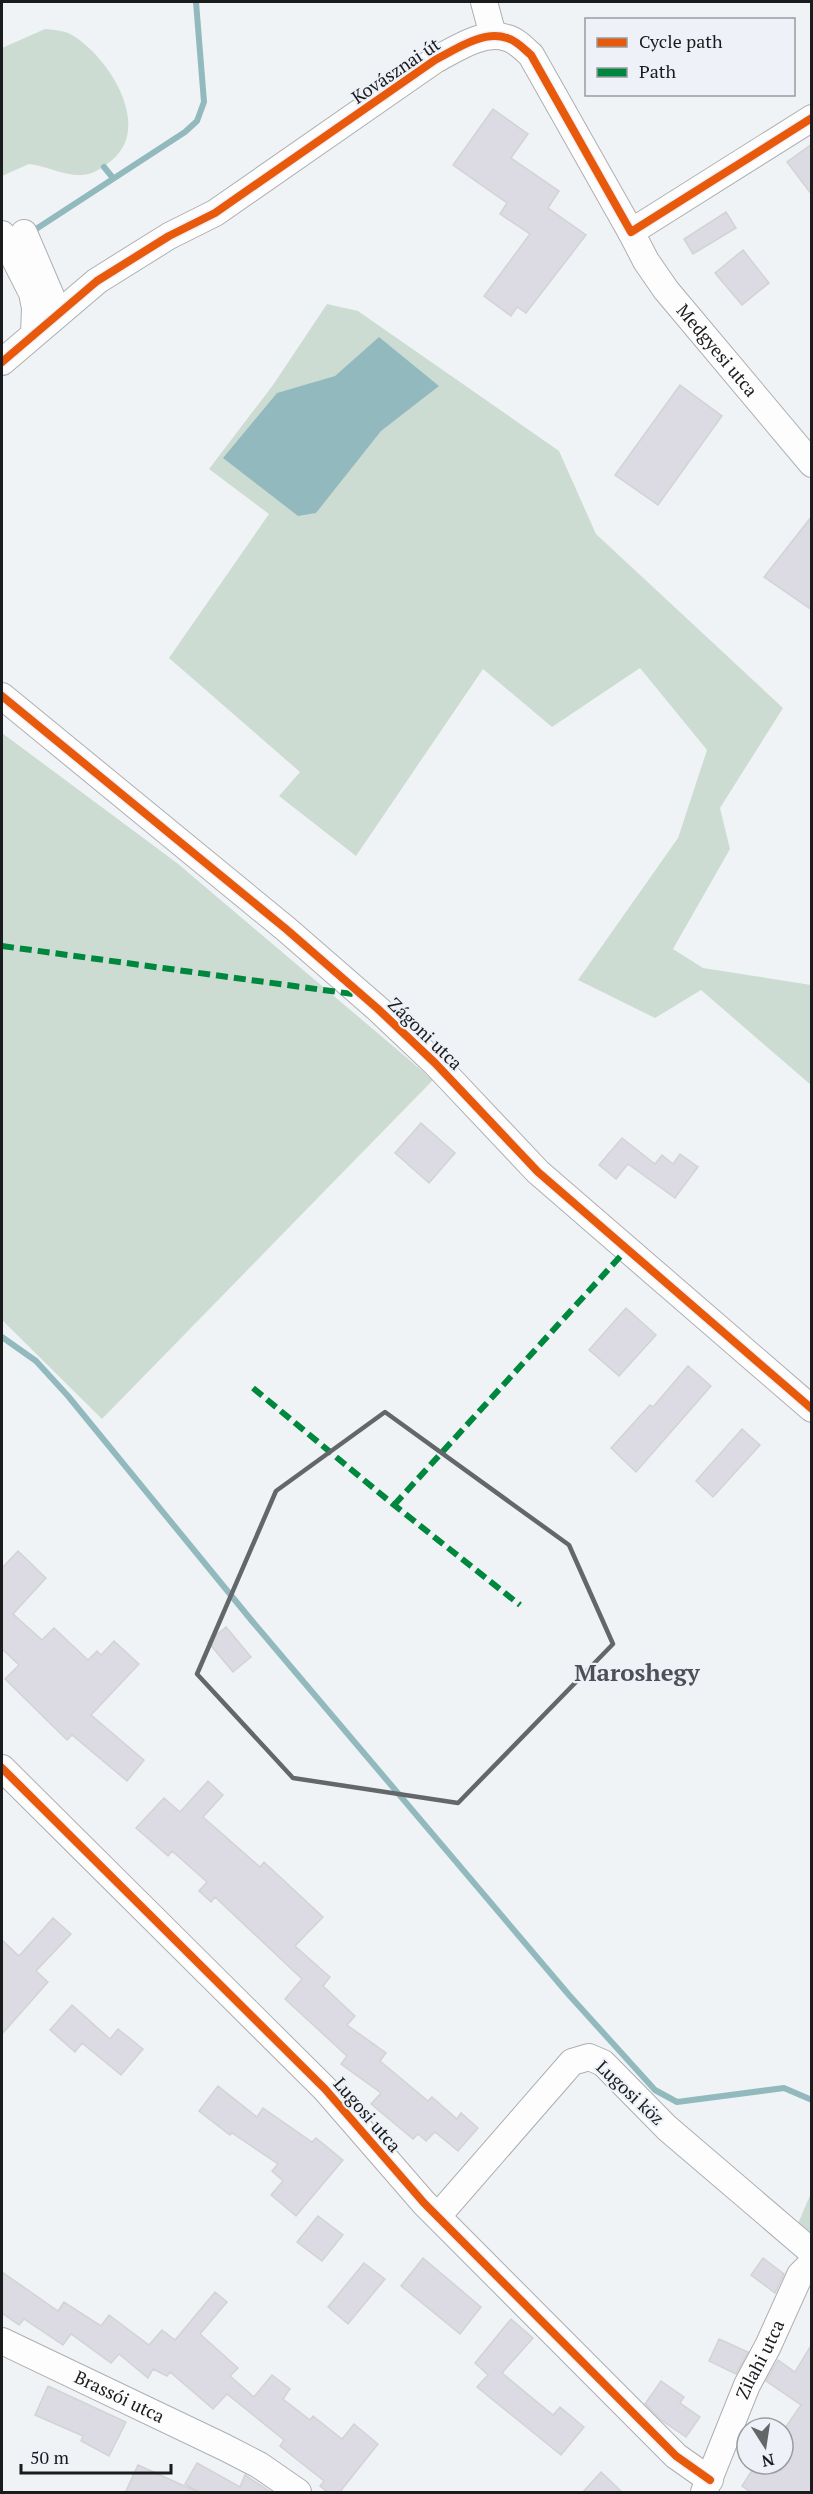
<svg xmlns="http://www.w3.org/2000/svg" width="813" height="2494" viewBox="0 0 813 2494" font-family="'PT Serif',serif">
<rect width="100%" height="100%" fill="#f0f3f6"/>
<path fill="#cddcd2" d="M45 29C54 30 63 30 72 35 108 56 154 127 111 161 102 168 94 174 82 175 63 176 47 166 29 164L2 176V48Z
M327 304 358 311 559 451 596 534 783 708 720 808 730 849 673 949 703 968 811 985V1085L701 990 655 1018 578 980 678 838 707 750 640 668 552 727 483 669 356 856 279 796 300 772 169 658 269 514 209 469 273 385Z
M2 733 177 863 433 1080 102 1419 2 1320Z
M811 2193V2244L794 2233Z"/>
<path fill="#92babe" d="M379 337 439 386 381 431 316 513 298 516 223 458 277 393 335 376Z"/>
<g fill="none" stroke-linecap="round" stroke-linejoin="round">
<path stroke="#92babe" stroke-width="6" d="M104 167 113 178
M33 231 185 132 197 121 204 102 196 2
M2 1337 36 1361 68 1396 252 1621 569 1995 655 2090 677 2102 784 2088 812 2100"/>
</g>
<path fill="#dcdae2" stroke="#d2d3d5" stroke-width="1.5" d="M493 109 528 134 511 158 559 191 548 208 586 235 526 313 517 307 511 316 484 296 530 234 500 214 507 203 453 165Z
M812 144V195L787 162Z
M726 212 736 228 693 254 684 239Z
M743 250 769 283 742 305 715 273Z
M680 385 722 416 658 505 615 475Z
M812 516V610L764 577Z
M421 1123 455 1153 429 1183 395 1153Z
M622 1138 655 1164 662 1155 673 1164 680 1154 698 1167 675 1198 628 1164 616 1179 599 1165Z
M626 1308 656 1335 619 1376 589 1350Z
M688 1366 711 1386 636 1472 611 1448 650 1405 653 1407Z
M742 1429 760 1445 713 1497 696 1481Z
M18 1551 46 1578 13 1614 42 1640 54 1628 88 1660 97 1651 101 1655 114 1641 139 1664 91 1715 144 1760 127 1781 72 1735 67 1740 5 1679 19 1665 2 1649V1568Z
M226 1627 251 1657 233 1672 208 1642Z
M208 1781 223 1795 203 1817 260 1867 264 1862 323 1917 295 1946 330 1977 323 1986 355 2016 347 2025 386 2053 380 2061 428 2101 432 2097 457 2119 461 2113 478 2128 458 2151 435 2132 426 2141 418 2134 413 2139 371 2104 381 2093 341 2064 347 2056 285 1999 302 1979 215 1897 211 1902 199 1891 207 1882 172 1851 168 1856 136 1828 164 1798 180 1812Z
M53 1918 71 1934 36 1971 48 1982 2 2034V1940L19 1956Z
M72 2005 110 2039 118 2029 143 2049 121 2075 82 2043 75 2052 50 2030Z
M218 2086 257 2117 263 2108 312 2142 316 2138 343 2160 296 2216 271 2195 283 2181 272 2171 278 2164 232 2133 230 2135 199 2111Z
M318 2216 343 2235 322 2261 297 2242Z
M423 2258 481 2307 460 2334 401 2286Z
M763 2258 784 2274 775 2293 751 2275Z
M364 2263 385 2279 348 2324 328 2307Z
M2 2272 58 2311 64 2302 101 2326 109 2315 149 2345 162 2330 175 2340 215 2292 227 2302 200 2334 238 2368 230 2376 254 2397 272 2375 290 2389 283 2399 310 2420 313 2416 342 2439 354 2424 378 2444 339 2493H329L320 2486 324 2481 280 2446 284 2440 227 2394 213 2409 170 2372 167 2376 153 2369 148 2378 119 2354 111 2363 71 2334 63 2345 24 2319 19 2325 2 2313Z
M511 2319 533 2338 502 2373 553 2415 560 2407 584 2427 561 2455 477 2387 488 2375 475 2363Z
M719 2339 748 2352 736 2374 709 2361Z
M812 2344V2493H752L742 2486 756 2464H783V2431L801 2405 766 2381 778 2360 795 2372Z
M661 2381 684 2397 680 2403 700 2417 686 2437 661 2420 645 2404Z
M48 2386 126 2422 109 2456 81 2441 83 2436 35 2415Z
M197 2463 240 2487 245 2475 272 2493H201L185 2484Z
M138 2465 200 2493H125Z
M601 2472 623 2493H582Z"/>
<g fill="none" stroke-linecap="round" stroke-linejoin="round">
<g stroke="#adafb1" stroke-width="28">
<g id="minor">
<path d="M484 2 493 35"/>
<path id="s1" d="M631 232 646 261 666 290 812 464"/>
<path d="M24 233 51 296"/>
<path d="M2 234 32 293 35 308 34 334"/>
<path d="M2 362 97 281 169 236 215 213 435 60C456 49 483 30 507 38 516 40 524 49 531 55L631 232 812 118"/>
<path d="M2 696 286 929 378 1009 435 1063 538 1172 812 1409"/>
<path d="M2 1768 325 2089 424 2203 676 2456 710 2480"/>
<path d="M438 2216 572 2062 589 2057 603 2063 667 2128 812 2252"/>
<path id="s2" d="M2 2341 224 2447 259 2465 298 2492"/>
<path id="s3" d="M704 2492 747 2385 768 2346 800 2275 812 2263"/>
</g>
</g>
<use href="#minor" stroke="#fdfdfe" stroke-width="26"/>
<path stroke="#00873e" stroke-width="6" stroke-dasharray="12 6" stroke-linecap="butt" d="M2 946 360 995
M253 1388 394 1505 520 1605
M394 1505 627 1249"/>
<g stroke="#eef2f8" stroke-width="11">
<path id="cycleway" d="M2 362 97 281 169 236 215 213 435 60C456 49 483 30 507 38 516 40 524 49 531 55L631 232 812 118
M2 696 286 929 378 1009 435 1063 538 1172 812 1409
M2 1768 325 2089 424 2203 676 2456 710 2480"/>
</g>
<use href="#cycleway" stroke="#e8590c" stroke-width="8"/>
</g>
<path fill="none" stroke="#646769" stroke-width="4.5" stroke-linejoin="round" d="M385 1412 569 1545 613 1644 458 1803 293 1778 197 1674 276 1491Z"/>
<g text-anchor="middle" stroke-width="4.5" stroke-linejoin="round" paint-order="stroke">
<g font-size="18" fill="#191b1d" stroke="#eef2f8">
<text transform="translate(396 71) rotate(-34)" y="6">Kovásznai út</text>
<text dy="6" stroke="none"><textPath href="#s1" startOffset="147">Medgyesi utca</textPath></text>
<text transform="translate(425 1034) rotate(44)" y="6">Zágoni utca</text>
<text transform="translate(630 2093) rotate(43)" y="6">Lugosi köz</text>
<text transform="translate(367 2115) rotate(49)" y="6">Lugosi utca</text>
<text dy="6" stroke="none"><textPath href="#s3" startOffset="144">Zilahi utca</textPath></text>
<text dy="6" stroke="none"><textPath href="#s2" startOffset="130">Brassói utca</textPath></text>
</g>
<g font-size="24" font-weight="bold" fill="#4d5055" stroke="#eef2f8">
<text x="637" y="1681">Maroshegy</text>
</g>
</g>
<rect width="813" height="2494" fill="none" stroke="#191b1d" stroke-width="6"/>
<rect x="585" y="18" width="210" height="78" fill="#eef2f8" stroke="#999ca0" stroke-width="1.5"/>
<rect x="597" y="38" width="30" height="9" fill="#e8590c" stroke="#999ca0" stroke-width="1.5"/>
<text x="639" y="48" font-size="18" fill="#191b1d">Cycle path</text>
<rect x="597" y="68" width="30" height="9" fill="#00873e" stroke="#999ca0" stroke-width="1.5"/>
<text x="639" y="78" font-size="18" fill="#191b1d">Path</text>
<g transform="translate(765 2446) rotate(168)"><circle r="28" fill="#eef2f8" stroke="#999ca0" stroke-width="1.5"/>
<path d="M0-4.5L10 22L0 15L-10 22Z" fill="#646769"/>
<text y="-9" font-size="16" font-weight="bold" text-anchor="middle" fill="#191b1d">N</text>
</g>
<path d="M21 2464v9h150v-9" fill="none" stroke="#191b1d" stroke-width="3"/>
<text x="30" y="2464" font-size="18" fill="#191b1d" stroke="#eef2f8" stroke-width="4.5" paint-order="stroke">50 m</text>
</svg>
